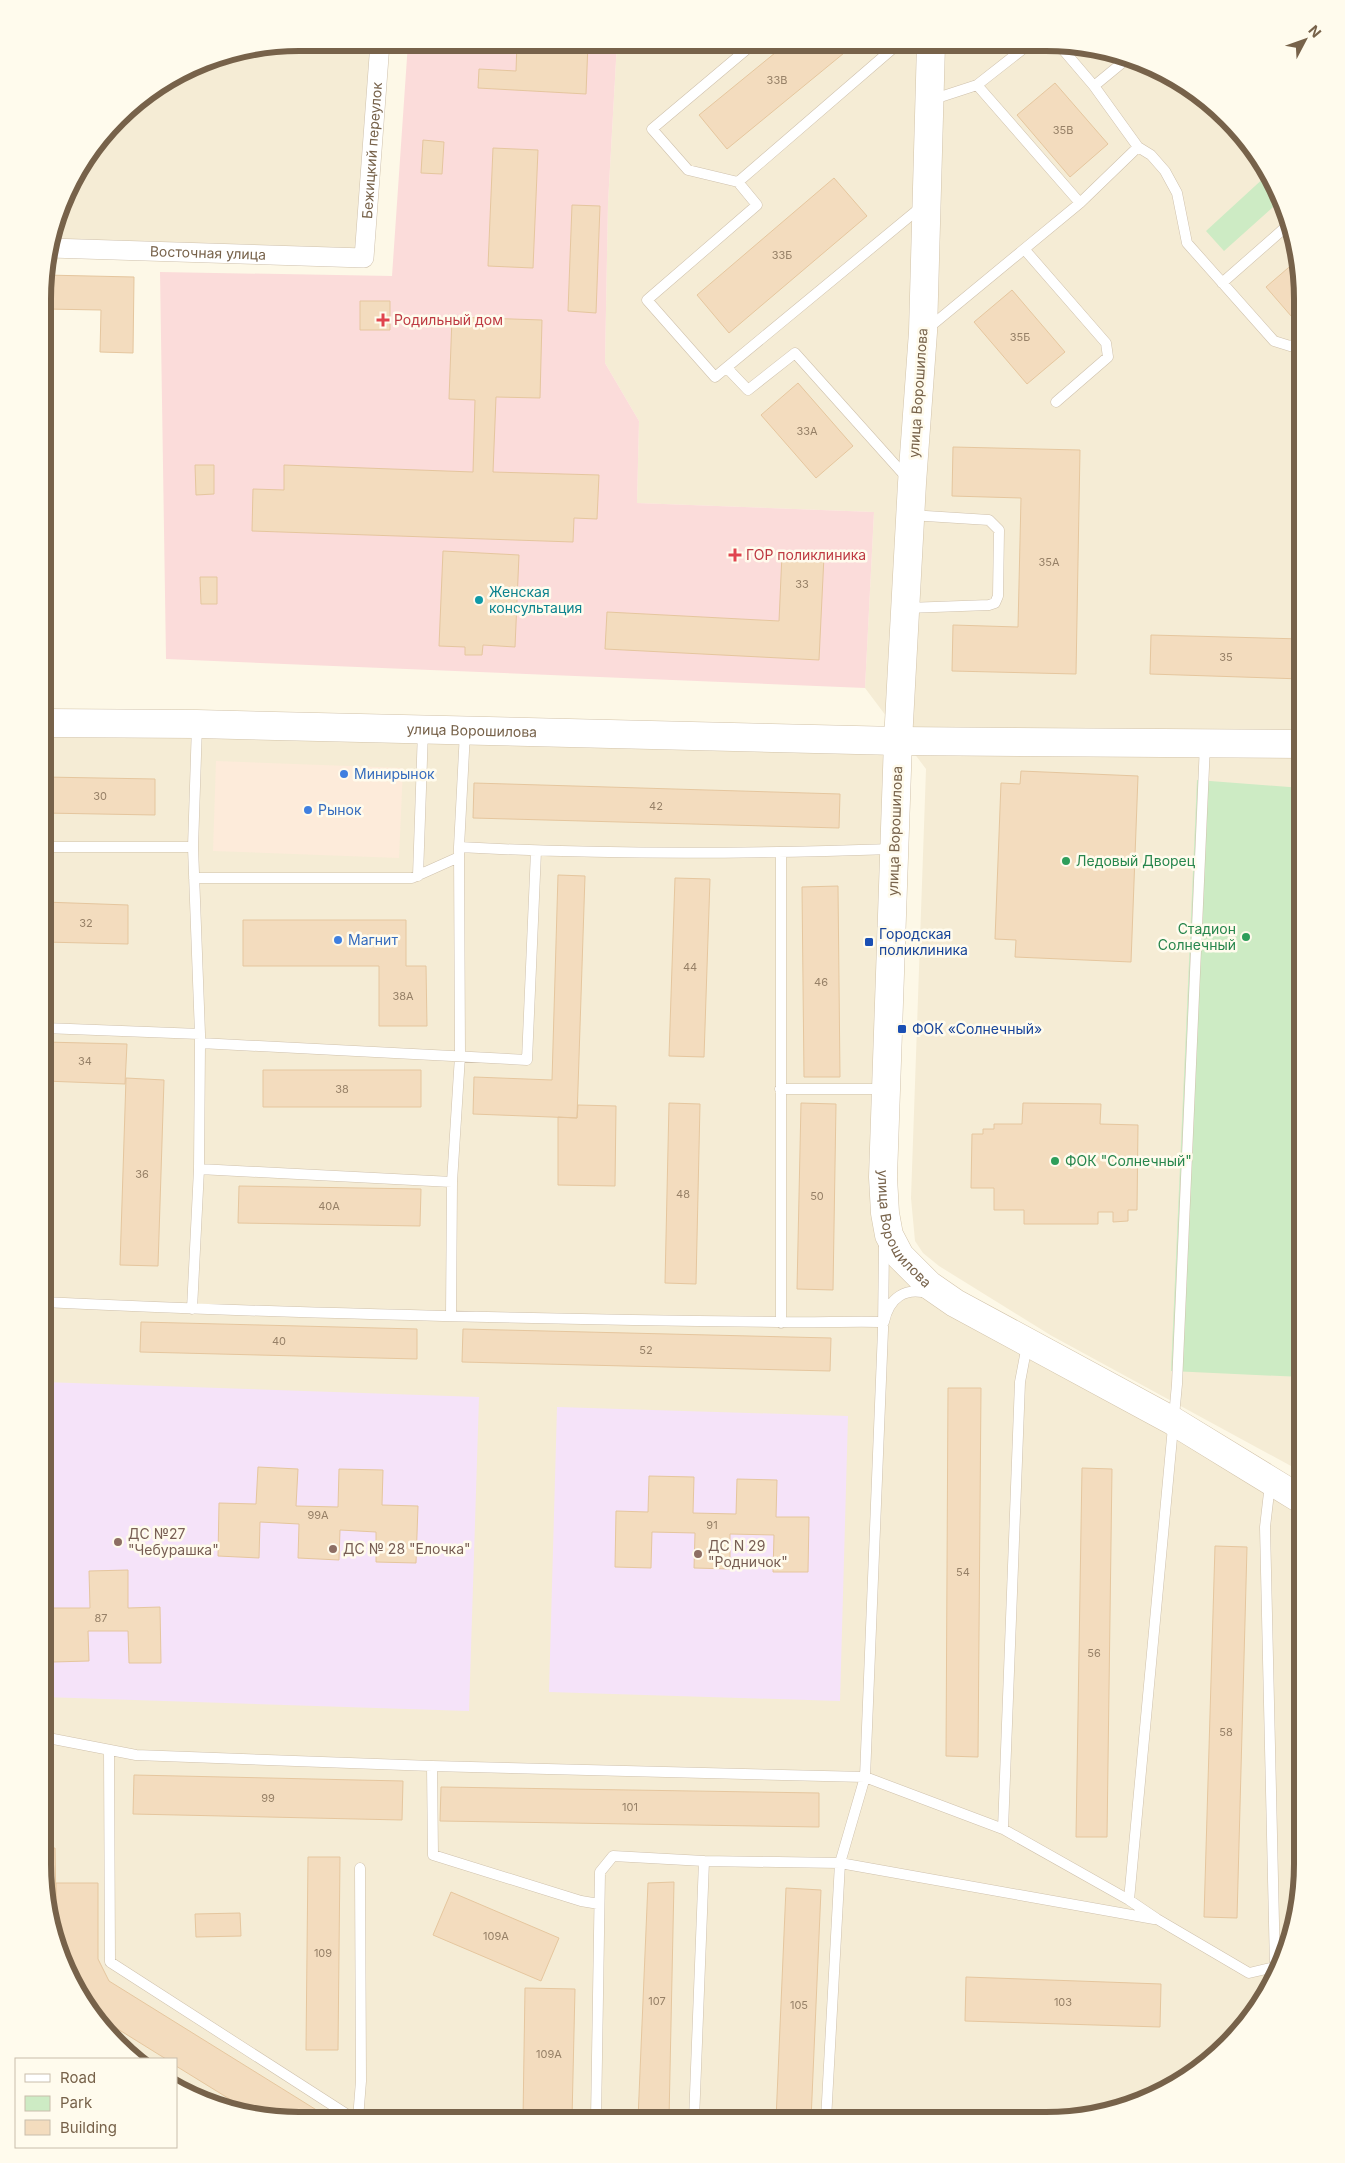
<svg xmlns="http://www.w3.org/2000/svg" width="1345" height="2163" viewBox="0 0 1345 2163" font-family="Inter,sans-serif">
<rect width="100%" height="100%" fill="#fdf8e7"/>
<path fill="#f5ecd5" d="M300 43H380L364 258 50 248 69 186 130 107 202 62Z
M617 43 1079 45 1144 62 1202 96 1250 143 1283 202 1302 300V1472L1052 1336 939 1266 923 1253 915 1241 911 1198 926 769 865 688 874 512 637 503 639 421 605 363 608 203Z
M44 723 898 741 887 1089 900 1256 1302 1499V1880L1283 1961 1250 2020 1202 2067 1143 2101 1046 2120 266 2118 201 2101 176 2086V2059H135L95 2020 62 1961 43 1863Z"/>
<path fill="#fdebda" d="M216 761 403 768 399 858 213 851Z"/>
<path fill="#f5e3f9" d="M43 1382 479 1397 469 1711 43 1697Z
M557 1407 848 1416 840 1701 549 1692Z"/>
<path fill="#fbdcda" d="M408 43H617L608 203 605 363 639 421 637 503 874 512 865 688 166 659 160 272 392 276Z"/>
<path fill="#cdebc4" d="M1267 175 1282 199 1224 251 1206 231Z
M1197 780 1302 788V1377L1171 1371Z"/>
<path fill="#f3dcbe" stroke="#e5c69e" d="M517 43H588L586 94 478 88 479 69 516 71Z
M786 44H855L727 149 699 115Z
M1055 83 1108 144 1070 177 1017 115Z
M423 140 444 142 442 174 421 173Z
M493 148 538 150 533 268 488 266Z
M834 178 867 216 729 333 697 295Z
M572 205 600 206 596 313 568 311Z
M1295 262 1302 300V319L1298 324 1266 287Z
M45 275 134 277 133 353 100 352 101 310 45 309Z
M1012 290 1065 352 1027 384 974 322Z
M360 301H390V330H360Z
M452 317 542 320 540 398 496 397 493 472 599 475 597 519 574 518 573 542 252 531 253 489 284 490V465L473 472 475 400 449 399Z
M798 383 853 446 816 478 761 415Z
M953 447 1080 450 1076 674 952 671 953 625 1018 627 1021 498 952 496Z
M195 465H214V494L196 495Z
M443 551 519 555 515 647 483 645 482 655H465V647L439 646Z
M782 554 824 556 819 660 605 649 607 612 779 621Z
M200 577H217V604H201Z
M1151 635 1302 639V679L1150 674Z
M1021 771 1138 776 1131 962 1015 957 1016 940 995 939 1001 783 1020 784Z
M44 777 155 779V815L44 813Z
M474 783 840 794 839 828 473 818Z
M558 875 585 876 577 1118 473 1114 474 1077 552 1080Z
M675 878 710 879 704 1057 669 1056Z
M838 886 840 1077H804L802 887Z
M44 902 128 905V944L44 942Z
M243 920H406V966H426L427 1026H379V966H243Z
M44 1042 127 1044 125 1084 44 1081Z
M263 1070H421V1107H263Z
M126 1078 164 1080 158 1266 120 1265Z
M669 1103 700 1104 696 1284 665 1283Z
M801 1103 836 1104 833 1290 797 1289Z
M1023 1103 1101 1104 1100 1124 1138 1125 1137 1210H1128V1221L1113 1222V1212H1098V1224H1024V1210H994V1188H971L972 1134H983V1129H994V1124H1022Z
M578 1105 616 1106 615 1186 558 1185V1117L577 1118Z
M239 1186 421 1189 420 1226 238 1223Z
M141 1322 417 1329V1359L140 1352Z
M463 1329 831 1338 830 1371 462 1362Z
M948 1388H981L978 1757 946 1756Z
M258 1467 298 1469 296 1506 338 1507 339 1469 383 1470 382 1505 418 1506 416 1563 376 1562V1532L340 1530 339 1560 298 1558 299 1524 260 1522 259 1558 218 1556 219 1503 256 1504Z
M1082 1468 1112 1469 1107 1837H1076Z
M649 1476 694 1477 693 1513 736 1514 737 1479 777 1480 776 1517H809L808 1572H773L774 1535 730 1534V1569L694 1568 695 1533 652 1532 651 1568 615 1567 616 1511 648 1512Z
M1215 1546 1247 1547 1237 1918 1204 1917Z
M43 1567H46L47 1608H90L89 1571 128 1570V1608L160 1607 161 1663H129L128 1631H88L89 1661 53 1662 52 1627H43Z
M1302 1713V1738L1293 1734Z
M134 1775 403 1781 402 1820 133 1814Z
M441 1787 819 1793V1827L440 1821Z
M43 1848H55L56 1907H51L42 1863Z
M308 1857H340L338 2050H306Z
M674 1882 669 2119H638L648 1883Z
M56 1883H98V1959L109 1981 331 2119 266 2118 257 2116 176 2066V2059H166L92 2013 62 1961 56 1933Z
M786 1888 821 1890 811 2120H776Z
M451 1892 559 1938 541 1981 433 1935Z
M240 1913 241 1936 196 1937 195 1914Z
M966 1977 1161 1984 1160 2027 965 2021Z
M525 1988 575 1989 572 2119H523Z"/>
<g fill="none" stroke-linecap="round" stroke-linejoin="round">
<g stroke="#cfc1ac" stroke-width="11">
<path id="lane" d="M753 44 652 129 688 170 738 182 898 44
M977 85 1080 203 1138 147 1094 86 1059 45
M1094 86 1128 58
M931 100 977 85 1028 45
M1138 147 1151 155 1165 171 1177 193 1187 243 1274 341 1290 346 1302 342
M738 182 757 205 647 300 715 377 921 207
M1025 250 1106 343 1108 357 1056 402
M1222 283 1288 225
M926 330 1080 203
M727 368 748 390 795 353 907 478
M907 608 989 605 995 603 998 596 999 530 989 520 910 515
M197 725 193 847 200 1034
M44 847H193
M459 847C604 855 749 854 893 849
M781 853V1323
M418 876 423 730
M194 878H412L459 857
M44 1028 200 1034V1043L527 1060 536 851
M200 1043 199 1169 452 1182
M780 1089H886
M884 1244 883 1330 865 1777 1003 1829 1129 1900 1157 1919 1249 1973 1275 1967 1285 1954
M43 1302C288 1314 533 1319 778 1322 813 1323 848 1321 884 1322 889 1298 905 1286 930 1294
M192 1309 199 1169
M451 1316 452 1182 460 1056 459 847 465 732
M1270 1484 1265 1527 1275 1967
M43 1737 136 1755 432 1766 865 1777 840 1863 826 2120
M109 1750 110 1962 354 2119
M432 1766 433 1855 581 1901 599 1904
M1003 1829 1020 1382 1027 1345
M1129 1900 1177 1384 1205 744
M358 2119 361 2081 360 1868
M596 2119 600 1872 613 1856 704 1861
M694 2120 704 1861 840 1863 1154 1919"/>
</g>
<g stroke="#cfc1ac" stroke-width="20">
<g id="street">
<path id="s1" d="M50 248 364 258 380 43"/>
</g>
</g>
<g stroke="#d2c3a9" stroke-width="29">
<g id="secondary">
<path id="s2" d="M931 44 923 332 912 483 898 741 883 1177 885 1213 889 1235 900 1256 929 1285 955 1303 1173 1421 1302 1500"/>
<path id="s3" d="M44 723 197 724 898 741 1302 744"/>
</g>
</g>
<use href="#lane" stroke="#fff" stroke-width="10"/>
<use href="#street" stroke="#fff" stroke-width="19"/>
<use href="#secondary" stroke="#fff" stroke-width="28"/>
</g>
<g fill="#e0444e" stroke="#fffbed" stroke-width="2">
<path d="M380.5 312.5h5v5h5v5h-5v5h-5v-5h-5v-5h5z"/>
<path d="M732.5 547.5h5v5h5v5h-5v5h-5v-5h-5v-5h5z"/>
</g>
<circle fill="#0f9aa8" stroke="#fffbed" stroke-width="2" cx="479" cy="600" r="5"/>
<g fill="#3f7fe0" stroke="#fffbed" stroke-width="2">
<circle cx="344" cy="774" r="5"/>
<circle cx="308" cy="810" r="5"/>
<circle cx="338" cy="940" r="5"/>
</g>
<g fill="#2e9e5b" stroke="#fffbed" stroke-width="2">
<circle cx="1066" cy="861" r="5"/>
<circle cx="1246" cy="937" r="5"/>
<circle cx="1055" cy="1161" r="5"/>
</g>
<g fill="#1a4fb4" stroke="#fffbed" stroke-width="2">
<rect x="864" y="937" width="10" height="10" rx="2.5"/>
<rect x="897" y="1024" width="10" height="10" rx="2.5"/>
</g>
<g fill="#8d6e63" stroke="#fffbed" stroke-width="2">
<circle cx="118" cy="1542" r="5"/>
<circle cx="333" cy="1549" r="5"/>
<circle cx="698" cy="1554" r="5"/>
</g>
<g text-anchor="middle" stroke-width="5" stroke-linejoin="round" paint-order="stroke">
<g font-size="11" fill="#968067">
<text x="777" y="84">33В</text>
<text x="1063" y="134">35В</text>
<text x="782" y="259">33Б</text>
<text x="1020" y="341">35Б</text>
<text x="807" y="435">33А</text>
<text x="1049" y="566">35А</text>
<text x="802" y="588">33</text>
<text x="1226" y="661">35</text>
<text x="100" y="800">30</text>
<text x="656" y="810">42</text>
<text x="86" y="927">32</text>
<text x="690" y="971">44</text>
<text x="821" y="986">46</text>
<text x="403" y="1000">38А</text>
<text x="85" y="1065">34</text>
<text x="342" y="1093">38</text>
<text x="142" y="1178">36</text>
<text x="683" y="1198">48</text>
<text x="817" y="1200">50</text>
<text x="329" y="1210">40А</text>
<text x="279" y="1345">40</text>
<text x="646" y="1354">52</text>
<text x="318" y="1519">99А</text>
<text x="712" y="1529">91</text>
<text x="963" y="1576">54</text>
<text x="101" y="1622">87</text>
<text x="1094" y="1657">56</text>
<text x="1226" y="1736">58</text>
<text x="268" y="1802">99</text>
<text x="630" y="1811">101</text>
<text x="496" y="1940">109А</text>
<text x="323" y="1957">109</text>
<text x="657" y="2005">107</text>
<text x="1063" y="2006">103</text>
<text x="799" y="2009">105</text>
<text x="549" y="2058">109А</text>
</g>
<g font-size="14" fill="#77624a" stroke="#fffbed">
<text dy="5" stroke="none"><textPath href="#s1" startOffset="422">Бежицкий переулок</textPath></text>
<text dy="5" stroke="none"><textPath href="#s1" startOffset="158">Восточная улица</textPath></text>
<text transform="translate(918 393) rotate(-86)" y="5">улица Ворошилова</text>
<text dy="5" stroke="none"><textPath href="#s3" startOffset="428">улица Ворошилова</textPath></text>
<text transform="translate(895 831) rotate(-88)" y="5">улица Ворошилова</text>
<text dy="5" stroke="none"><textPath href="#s2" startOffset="1192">улица Ворошилова</textPath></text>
</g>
<g font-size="14" fill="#be3a42" stroke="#fffbed" text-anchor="start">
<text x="394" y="325">Родильный дом</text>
<text x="746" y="560">ГОР поликлиника</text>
</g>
<g font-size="14" fill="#0d838f" stroke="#fffbed" text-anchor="start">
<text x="489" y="597">Женская<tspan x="489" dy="16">консультация</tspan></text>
</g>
<g font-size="14" fill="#366cbe" stroke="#fffbed" text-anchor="start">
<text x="354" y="779">Минирынок</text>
<text x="318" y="815">Рынок</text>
<text x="348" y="945">Магнит</text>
</g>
<g font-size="14" fill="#27864d" stroke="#fffbed" text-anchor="start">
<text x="1076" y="866">Ледовый Дворец</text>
<text x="1236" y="934" text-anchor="end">Стадион<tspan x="1236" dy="16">Солнечный</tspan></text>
<text x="1065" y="1166">ФОК "Солнечный"</text>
</g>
<g font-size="14" fill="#164399" stroke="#fffbed" text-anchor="start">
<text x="879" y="939">Городская<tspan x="879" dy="16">поликлиника</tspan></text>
<text x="912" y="1034">ФОК «Солнечный»</text>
</g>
<g font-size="14" fill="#785e54" stroke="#fffbed" text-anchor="start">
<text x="128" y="1539">ДС №27<tspan x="128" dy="16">"Чебурашка"</tspan></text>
<text x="708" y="1551">ДС N 29<tspan x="708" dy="16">"Родничок"</tspan></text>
<text x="343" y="1554">ДС № 28 "Елочка"</text>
</g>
</g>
<path d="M0 0H1345V2163H0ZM299 51H1046A248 248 0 0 1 1294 299V1864A248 248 0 0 1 1046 2112H299A248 248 0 0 1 51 1864V299A248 248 0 0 1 299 51Z" fill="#fffbed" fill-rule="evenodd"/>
<path fill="none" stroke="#77624a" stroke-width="6" d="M299 51H1046A248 248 0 0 1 1294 299V1864A248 248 0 0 1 1046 2112H299A248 248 0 0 1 51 1864V299A248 248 0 0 1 299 51Z"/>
<rect x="15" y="2058" width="162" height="90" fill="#fffbed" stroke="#c9beac"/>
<rect x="25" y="2074" width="25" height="8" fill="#ffffff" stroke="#c9beac"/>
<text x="60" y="2083" font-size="15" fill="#77624a">Road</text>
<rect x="25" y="2096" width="25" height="15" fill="#cdebc4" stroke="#c9beac"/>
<text x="60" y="2108" font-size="15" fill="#77624a">Park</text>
<rect x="25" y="2120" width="25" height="15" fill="#f3dcbe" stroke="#c9beac"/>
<text x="60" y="2133" font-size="15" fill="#77624a">Building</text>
<g transform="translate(1305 40) rotate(49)" stroke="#fffbed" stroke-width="4" paint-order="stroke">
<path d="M0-4L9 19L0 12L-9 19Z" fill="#77624a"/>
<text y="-8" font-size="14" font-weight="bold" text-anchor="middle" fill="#77624a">N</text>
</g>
</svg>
